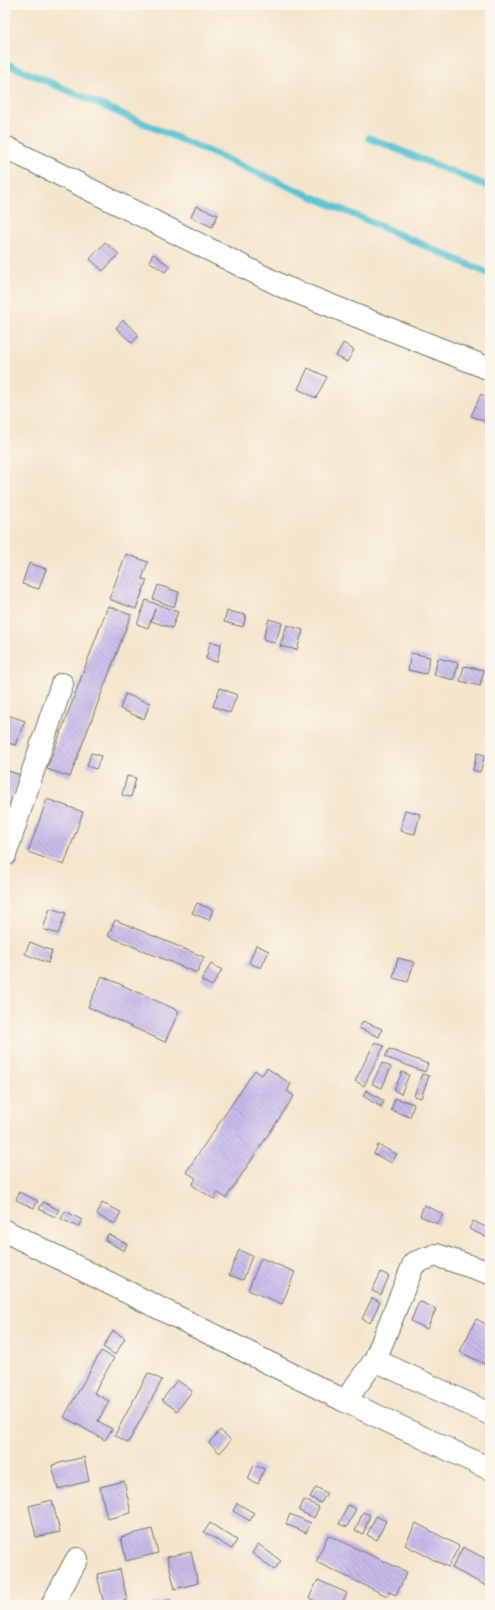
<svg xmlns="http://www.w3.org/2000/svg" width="495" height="1610" viewBox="0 0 495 1610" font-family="Cardo,serif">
<defs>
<pattern id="building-back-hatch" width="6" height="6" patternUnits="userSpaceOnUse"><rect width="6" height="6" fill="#c8bbeb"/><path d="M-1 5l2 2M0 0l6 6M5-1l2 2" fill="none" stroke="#a299bf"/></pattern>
</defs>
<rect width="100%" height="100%" fill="#fbf7ec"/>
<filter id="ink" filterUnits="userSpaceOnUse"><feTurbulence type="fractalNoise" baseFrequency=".025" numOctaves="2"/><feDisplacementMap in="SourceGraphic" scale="8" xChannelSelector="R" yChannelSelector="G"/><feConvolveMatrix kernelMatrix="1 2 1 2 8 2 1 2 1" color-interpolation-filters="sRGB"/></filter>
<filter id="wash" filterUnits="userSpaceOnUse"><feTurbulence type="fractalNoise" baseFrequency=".012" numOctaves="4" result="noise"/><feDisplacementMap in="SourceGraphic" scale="16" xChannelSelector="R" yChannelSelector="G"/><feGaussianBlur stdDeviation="0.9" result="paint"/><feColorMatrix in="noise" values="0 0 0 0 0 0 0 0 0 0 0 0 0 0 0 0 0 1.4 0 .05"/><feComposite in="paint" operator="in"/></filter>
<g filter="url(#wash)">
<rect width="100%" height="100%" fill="#f4e5cc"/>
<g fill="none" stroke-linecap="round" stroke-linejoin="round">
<path stroke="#5ac4d5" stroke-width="7" d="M5 63 490 274
M369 138 490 187"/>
</g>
<g id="blocks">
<path fill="url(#building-back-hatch)" d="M196 206 218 215 212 227 191 217Z
M105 242 119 254 103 271 90 259Z
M153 254 170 266 165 272 149 261Z
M123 320 139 335 132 343 116 328Z
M343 343 354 350 347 362 336 356Z
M308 368 327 377 316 398 298 389Z
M481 394 490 399V423L471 416Z
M126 554 148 562 142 579 147 580 136 609 109 599Z
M29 563 46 569 39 589 22 584Z
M158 585 179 592 174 607 153 599Z
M146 600 178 612 172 628 151 621 155 609 148 628 137 624Z
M108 606 131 615 70 777 47 769Z
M227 611 246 615 243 627 224 622Z
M269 619 282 623 275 643 263 639Z
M287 625 303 630 297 650 280 646Z
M210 642 221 644 217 662 206 659Z
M411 653 430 657 426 674 408 670Z
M438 658 458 663 454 680 434 675Z
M464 666 484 670 480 686 460 681Z
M220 688 237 695 230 713 213 706Z
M125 694 150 703 144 719 120 709Z
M5 714 25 721 15 745 5 742Z
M91 753 101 756 96 769 87 766Z
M477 753 485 755 480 772 473 770Z
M5 770 21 775 9 807 5 806Z
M127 776 136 778 131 797 122 795Z
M47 799 83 812 64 865 28 852Z
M405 810 420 814 415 834 400 831Z
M197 903 213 910 209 920 192 913Z
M50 908 66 913 58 934 43 929Z
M115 920 204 957 197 973 108 936Z
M30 942 52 951 48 963 25 954Z
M256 945 269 951 261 968 249 963Z
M398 958 414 962 408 982 393 978Z
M211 964 222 970 212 986 201 980Z
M102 976 179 1011 165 1042 88 1007Z
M363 1021 382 1029 379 1037 359 1028Z
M375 1042 384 1046 364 1086 355 1081Z
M389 1049 428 1064 425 1072 385 1057Z
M382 1063 391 1067 382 1088 372 1084Z
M267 1068 291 1084 287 1091 294 1096 226 1198 218 1193 214 1199 192 1185 196 1178 186 1172 255 1070 262 1075Z
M402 1072 409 1075 401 1094 394 1090Z
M422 1074 429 1076 421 1098 414 1096Z
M366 1090 384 1101 381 1107 363 1096Z
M395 1098 414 1104 410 1117 391 1110Z
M378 1145 397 1154 392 1163 374 1154Z
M19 1192 38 1201 34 1208 16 1200Z
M43 1202 59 1210 55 1217 39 1209Z
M102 1203 121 1212 115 1224 97 1215Z
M424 1205 443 1214 438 1224 420 1216Z
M65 1211 82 1220 78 1227 61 1219Z
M473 1221 490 1229 488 1238 469 1229Z
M108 1234 127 1244 124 1251 105 1240Z
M239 1250 252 1256 243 1280 229 1275Z
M261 1258 295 1272 282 1304 248 1290Z
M381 1272 389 1276 381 1295 372 1291Z
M372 1298 380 1302 370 1323 362 1319Z
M419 1301 436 1309 427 1329 411 1321Z
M476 1319 490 1326 489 1366 460 1352Z
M113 1331 125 1338 115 1355 103 1347Z
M101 1351 114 1358 94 1393 109 1401 98 1421 112 1429 105 1440 64 1417Z
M148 1373 162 1380 128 1443 115 1435Z
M177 1380 192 1391 177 1411 162 1400Z
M220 1430 231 1440 220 1453 209 1443Z
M84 1457 89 1481 58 1489 52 1465Z
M254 1465 264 1469 258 1484 248 1479Z
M124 1481 131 1513 107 1519 100 1487Z
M316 1487 327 1493 321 1503 310 1497Z
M52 1500 60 1532 36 1537 29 1506Z
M304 1500 319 1507 314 1518 299 1511Z
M237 1503 254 1513 250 1521 233 1511Z
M348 1505 356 1509 347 1527 339 1524Z
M363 1512 370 1515 363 1534 355 1531Z
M290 1514 311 1523 306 1533 286 1524Z
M376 1516 386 1521 377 1540 367 1535Z
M210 1523 237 1540 232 1549 204 1532Z
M416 1523 459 1546 448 1567 405 1545Z
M152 1529 158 1553 126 1561 121 1537Z
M328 1535 407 1572 396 1595 389 1592 387 1596 316 1562Z
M258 1544 281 1561 274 1570 252 1553Z
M463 1547 490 1561V1588L452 1568Z
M191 1552 198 1583 175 1589 167 1557Z
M120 1569 127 1600 104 1605 97 1574Z
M318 1580 347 1593 341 1605H324L309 1598Z
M170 1600 171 1605H152V1604Z"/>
</g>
</g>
<g filter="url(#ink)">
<use href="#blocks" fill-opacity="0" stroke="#6a7869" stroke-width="1"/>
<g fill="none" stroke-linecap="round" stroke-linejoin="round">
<g stroke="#6a7869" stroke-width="24">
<path id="minor" d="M5 147 284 287 490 369
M5 855 62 684
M5 1231 345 1401 490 1469
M375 1360 490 1414
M345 1401 375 1360 414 1263 436 1255 490 1273
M52 1605 77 1559"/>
</g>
<use href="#minor" stroke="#fff" stroke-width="22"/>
</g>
</g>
<rect width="495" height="1610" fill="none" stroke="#fbf7ec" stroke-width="20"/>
</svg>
